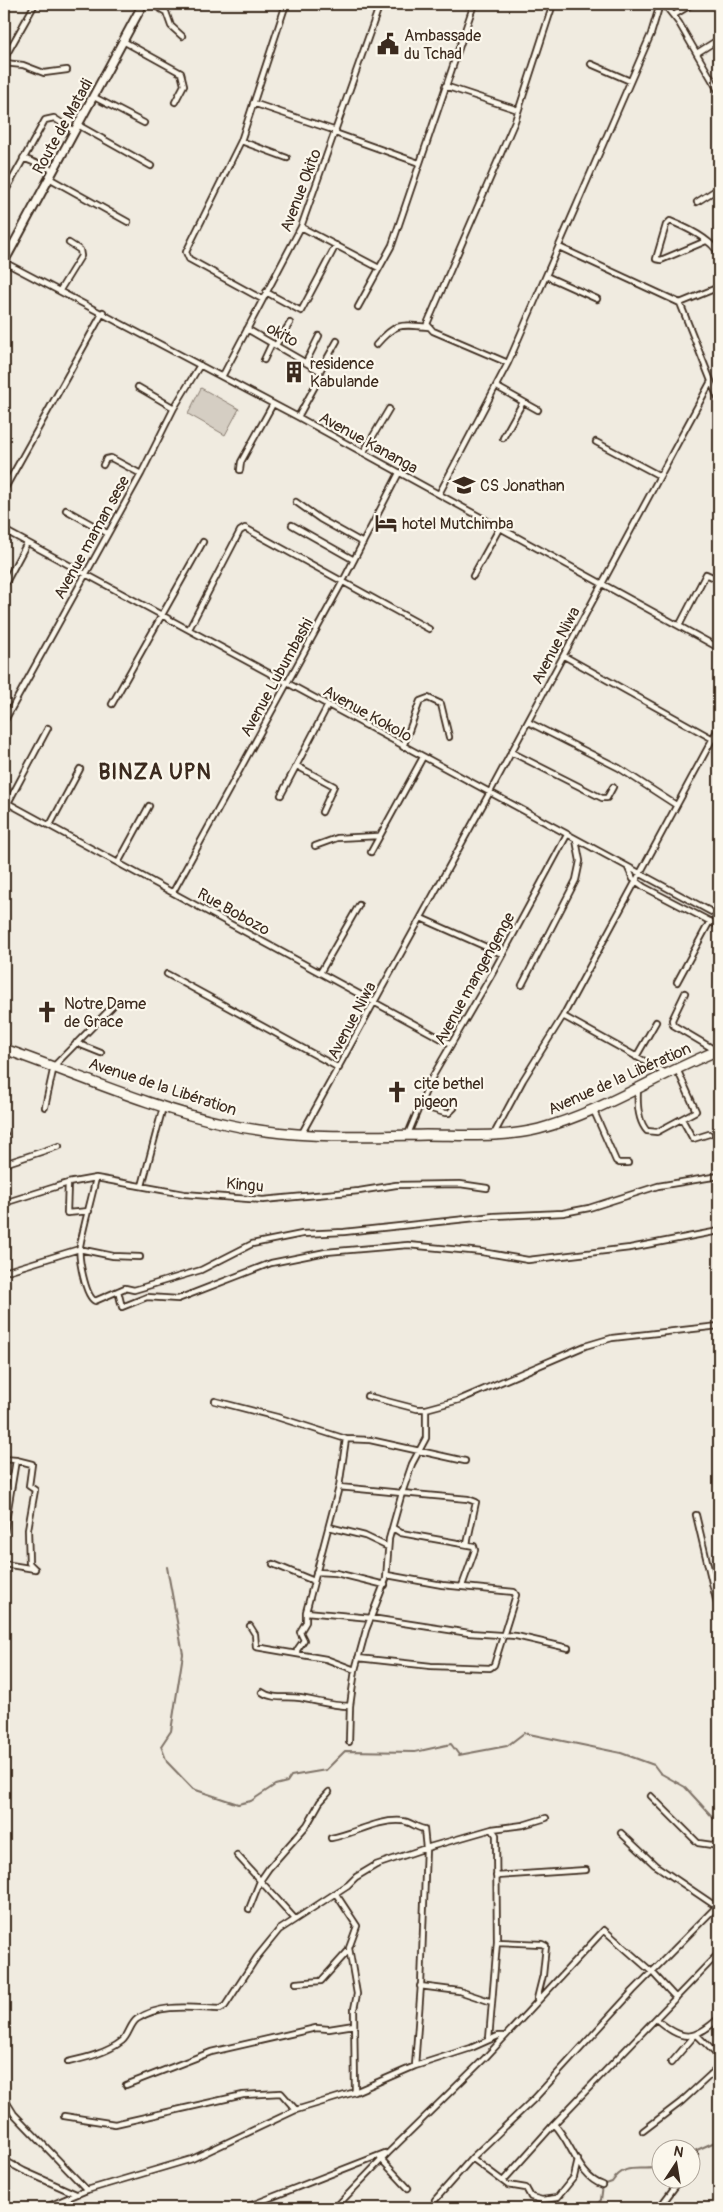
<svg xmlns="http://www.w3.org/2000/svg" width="723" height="2212" viewBox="0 0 723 2212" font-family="Pangolin,sans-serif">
<rect width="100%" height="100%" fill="#f0ebe0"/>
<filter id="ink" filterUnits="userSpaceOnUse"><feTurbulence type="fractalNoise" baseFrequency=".02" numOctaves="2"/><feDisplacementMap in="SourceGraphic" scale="10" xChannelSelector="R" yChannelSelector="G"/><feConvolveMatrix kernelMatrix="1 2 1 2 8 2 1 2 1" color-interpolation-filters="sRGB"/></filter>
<g filter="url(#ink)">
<path fill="#d5cec3" stroke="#887c70" d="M201 388 239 409 225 435 188 414Z"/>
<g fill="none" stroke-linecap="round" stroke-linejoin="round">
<path stroke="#7f7367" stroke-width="2" d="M167 1567 183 1654 171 1731 161 1746 167 1762 193 1789 238 1804 251 1801 275 1785 287 1782 291 1776 326 1770 345 1751 415 1752 451 1744 459 1755 507 1746 524 1733 621 1753 654 1765 660 1773 685 1787 719 1824
M719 2116V2126
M690 2153 715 2142 719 2137
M593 2208 601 2200 603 2185 612 2182C626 2161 640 2172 660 2167"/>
<g stroke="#3b2a1e" stroke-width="8">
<path id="street" d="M152 4 166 12 171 26 182 36
M360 4 378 10
M664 4 679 23 719 92
M674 15 692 4
M123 41 181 73 184 85 175 102
M697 53 719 39
M4 59 35 4
M4 63 23 65 44 73 67 70
M591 64 630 81
M445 86 518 110
M94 97 144 123
M253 103 336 131
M78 125 151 166
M335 133 419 163
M241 141 287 158
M23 158 53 170
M49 178 128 222
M4 194 45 120 54 118 74 131
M697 202 719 188
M301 227 379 268
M706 241 661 260 656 259 666 225 670 221C685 227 713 240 719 255
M559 247 680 303 719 401
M4 262 298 417 719 648
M546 276 597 299
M60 290 81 256 80 250 69 243
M266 292 301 311 336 245
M262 299 189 259 186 252 241 141 286 4
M680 303 719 287
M358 307 392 245 474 4
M247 329 320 371V377L298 417
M276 345 290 323
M376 345C395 323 399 324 428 327
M264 360 272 343
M306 362 319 336
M508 363 433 331 427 324 515 121 553 4
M320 371 337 341
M222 377 301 227 380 4
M138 387 174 408
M497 387 538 410
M503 438 523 402
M596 442 660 476
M363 453 389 409
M103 465 106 459 111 458 141 474
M240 470 241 462 273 404
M4 490 103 312
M439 494 508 363 651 34 660 4
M296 502 320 519 363 543
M66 510 107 533
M292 525 354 560
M4 530 719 916
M473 576 500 527
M4 586 27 543
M679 626 706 574 719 580
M189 629 240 531 245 528 429 629
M564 656 713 739
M112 704 203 542
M4 722 141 474 174 408 200 365
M528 722 619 768 676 805
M403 747 420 701 428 698 441 704 449 737
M511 752 602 798H607L613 787
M297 766 334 786 322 812
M281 795 328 705
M4 801 451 1044
M8 803 48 728
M50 825 80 769
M315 846 337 838 378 836
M371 852 423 757
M118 863 149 806
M628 868 633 879 644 887 719 926
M173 892 343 581 399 473
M421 918 502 954
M320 973 359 905
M167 974 339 1068
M677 982 710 921
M522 985 576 880 580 861 576 840
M685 993 672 1020 673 1025 715 1050
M563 1016 666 1073
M76 1043 101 1053
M636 1057 656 1022
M638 1088C637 1102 637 1120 647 1131L657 1132 696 1111 677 1069
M421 1106 445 1113H449L454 1108
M45 1107 54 1066 112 1007
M593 1109 616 1161 619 1163H628
M682 1119 693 1139 709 1134
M4 1133 5 1134
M302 1133 490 792 710 383
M408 1134 430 1081 492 974 567 835
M494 1134 523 1080 563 1016 719 727
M4 1164 59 1146
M96 1178C91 1201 84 1224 80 1246 78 1257 85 1296 95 1301L125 1288 134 1290 201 1270 252 1244 302 1234 344 1232 494 1216 563 1213 589 1208 658 1186 719 1176
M68 1183 67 1213 89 1211
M142 1186 163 1107
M4 1203 68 1183 96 1178 184 1194 263 1200 359 1191 396 1185 460 1184 487 1188
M4 1272 79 1249 113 1256 140 1257
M118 1291 122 1307 147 1297 178 1299 271 1263 326 1252 408 1245 482 1252 528 1260 630 1248 719 1231
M367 1396 417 1409H426L459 1400 585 1346 612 1338 719 1326
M215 1401 277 1417 346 1439 370 1440 465 1461
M426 1409V1438L412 1464 402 1493 468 1499 476 1502 467 1544
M4 1459 16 1460 4 1533
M16 1460 32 1464 29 1486 35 1490 28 1529 29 1563 35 1569
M339 1487 346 1439
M696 1515 719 1612
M329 1527 365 1536 388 1547
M393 1528 401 1533 474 1546 475 1550 462 1586
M4 1564 35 1569
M273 1564 314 1581
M316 1572 336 1573 385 1585
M306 1612 371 1618 469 1633 516 1636 568 1648
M250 1626 255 1634 256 1647 326 1659 355 1670
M297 1654V1650L304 1640 300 1632 306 1622V1612L339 1487 402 1493 389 1539 386 1579 366 1630 355 1670 350 1706 349 1742
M358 1658 431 1666 490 1668 494 1665 516 1595 514 1592 442 1585 387 1575
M262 1692C273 1700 287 1696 300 1698 317 1701 332 1706 350 1706
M651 1796 698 1843 719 1846
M621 1833 655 1865 717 1907
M331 1838C354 1834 378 1819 402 1821 410 1821 416 1828 424 1829L426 1848 421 1985 415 2066
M237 1855 295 1919
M496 1876 586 1870
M336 1894 357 1926 349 1948 357 1994 354 2009 355 2092
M249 1909 260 1881 269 1868 307 1825 320 1802 329 1792
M497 1942 542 1944 546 1946 543 1975 537 1999
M296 1983 321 1981 349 1950
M420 1986 459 1991 492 2002
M656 2019C682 2041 693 2042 719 2018
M489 2039 497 1942 496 1835 492 1829
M68 2062C85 2058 107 2053 122 2041 129 2035 130 2024 137 2019 162 2003 191 2008 220 2009L225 2006 257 1957 279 1930 348 1885 356 1877 376 1865 426 1848 492 1829 523 1825 546 1818
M671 2063 696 2034 719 2057
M126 2085 211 2052 316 2028 329 2029 354 2025
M4 2098 14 2114 87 2190
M64 2116 115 2124 243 2095 281 2093 296 2110
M554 2124C572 2142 578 2177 603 2185
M643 2131 681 2102 719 2067
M380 2158 408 2188
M472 2158 508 2185 526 2188 531 2197 542 2200 557 2198 574 2177 578 2160
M4 2160 24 2171 76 2194
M690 2164 695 2155
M503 2181 554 2124 719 1953
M435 2200 472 2158 535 2098 633 1991 719 1904
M44 2208 87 2190 192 2159 296 2110 355 2092 415 2066 471 2048 498 2036H503
M244 2208 385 2153
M335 2208 388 2153 485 2058 604 1930 653 1973 676 1998
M659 2208 680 2180"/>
</g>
<g stroke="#3b2a1e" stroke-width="11">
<path id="primary" d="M4 262 143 4"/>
</g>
<g stroke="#3b2a1e" stroke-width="12">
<path id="highway" d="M4 1049C76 1074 151 1108 226 1124 290 1139 360 1136 426 1135 463 1135 503 1138 539 1129 602 1112 659 1074 719 1050"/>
</g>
<use href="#street" stroke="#fbf7ec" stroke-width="4.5"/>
<use href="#primary" stroke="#fbf7ec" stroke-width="7"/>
<use href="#highway" stroke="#fbf7ec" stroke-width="9"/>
</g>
</g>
<defs>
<g id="civic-bare" transform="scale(1.725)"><path d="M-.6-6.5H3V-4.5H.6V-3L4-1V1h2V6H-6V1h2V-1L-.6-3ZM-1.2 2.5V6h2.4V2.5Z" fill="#3b2a1e" stroke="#fbf7ec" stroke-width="2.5" paint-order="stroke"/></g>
<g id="building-bare" transform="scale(1.725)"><path d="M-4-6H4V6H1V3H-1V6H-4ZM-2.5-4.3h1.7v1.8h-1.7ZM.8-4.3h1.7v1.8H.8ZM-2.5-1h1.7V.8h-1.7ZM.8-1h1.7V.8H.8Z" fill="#3b2a1e" stroke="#fbf7ec" stroke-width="2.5" paint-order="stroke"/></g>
<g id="school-bare" transform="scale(1.725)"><path d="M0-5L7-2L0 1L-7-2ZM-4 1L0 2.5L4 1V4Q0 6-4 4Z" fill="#3b2a1e" stroke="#fbf7ec" stroke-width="2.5" paint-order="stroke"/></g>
<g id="hotel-bare" transform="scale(1.725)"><path d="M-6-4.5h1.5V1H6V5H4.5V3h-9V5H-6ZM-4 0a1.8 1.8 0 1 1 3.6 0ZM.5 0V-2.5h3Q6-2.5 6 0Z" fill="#3b2a1e" stroke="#fbf7ec" stroke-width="2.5" paint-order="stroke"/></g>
<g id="church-bare" transform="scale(1.725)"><path d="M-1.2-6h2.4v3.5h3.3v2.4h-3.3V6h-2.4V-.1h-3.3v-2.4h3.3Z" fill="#3b2a1e" stroke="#fbf7ec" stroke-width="2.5" paint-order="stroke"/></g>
</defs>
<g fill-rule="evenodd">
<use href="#civic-bare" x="388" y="44"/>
<use href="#building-bare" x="294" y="372"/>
<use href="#school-bare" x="464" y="485"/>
<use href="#hotel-bare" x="386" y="523"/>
<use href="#church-bare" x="47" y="1012"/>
<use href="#church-bare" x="397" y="1092"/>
</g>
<g text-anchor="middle" stroke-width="4.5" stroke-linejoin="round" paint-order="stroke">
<g font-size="16" fill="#3b2a1e" stroke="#fbf7ec" text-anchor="start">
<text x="404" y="41">Ambassade<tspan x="404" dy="18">du Tchad</tspan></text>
<text x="310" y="369">residence<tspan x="310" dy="18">Kabulande</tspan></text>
<text x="480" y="491">CS Jonathan</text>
<text x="402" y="529">hotel Mutchimba</text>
<text x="64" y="1009">Notre Dame<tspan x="64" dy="18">de Grace</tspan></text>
<text x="414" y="1089">cite bethel<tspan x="414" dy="18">pigeon</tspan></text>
</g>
<g font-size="16" fill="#3b2a1e" stroke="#fbf7ec">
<text transform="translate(62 126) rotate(-61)" y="6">Route de Matadi</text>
<text transform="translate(300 190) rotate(-69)" y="6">Avenue Okito</text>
<text transform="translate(283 334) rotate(29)" y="6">okito</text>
<text transform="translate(369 442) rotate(29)" y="6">Avenue Kananga</text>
<text transform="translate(91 537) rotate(-61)" y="6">Avenue maman sese</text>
<text transform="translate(555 645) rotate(-62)" y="6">Avenue Niwa</text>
<text transform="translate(276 677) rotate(-61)" y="6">Avenue Lubumbashi</text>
<text transform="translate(368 713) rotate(29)" y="6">Avenue Kokolo</text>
<text transform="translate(234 911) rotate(29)" y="6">Rue Bobozo</text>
<text transform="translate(474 978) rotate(-61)" y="6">Avenue mangengenge</text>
<text transform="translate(351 1020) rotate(-62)" y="6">Avenue Niwa</text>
<text transform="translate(619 1078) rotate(-24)" y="6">Avenue de la Libération</text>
<text transform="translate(163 1086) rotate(18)" y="6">Avenue de la Libération</text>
<text transform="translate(245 1184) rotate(5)" y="6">Kingu</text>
</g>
<g font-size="21" font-weight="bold" letter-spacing="1" fill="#3b2a1e" stroke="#fbf7ec">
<text x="155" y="779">BINZA UPN</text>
</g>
</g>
<rect width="723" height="2212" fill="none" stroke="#fbf7ec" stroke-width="20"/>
<rect x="10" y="10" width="703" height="2192" fill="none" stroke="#3b2a1e" stroke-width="2" filter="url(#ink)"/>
<g transform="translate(676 2164) rotate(12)"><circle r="24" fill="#fbf7ec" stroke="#aea59a"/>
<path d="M0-4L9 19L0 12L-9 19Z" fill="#3b2a1e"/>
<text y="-8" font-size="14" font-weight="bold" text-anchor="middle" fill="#3b2a1e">N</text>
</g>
</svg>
